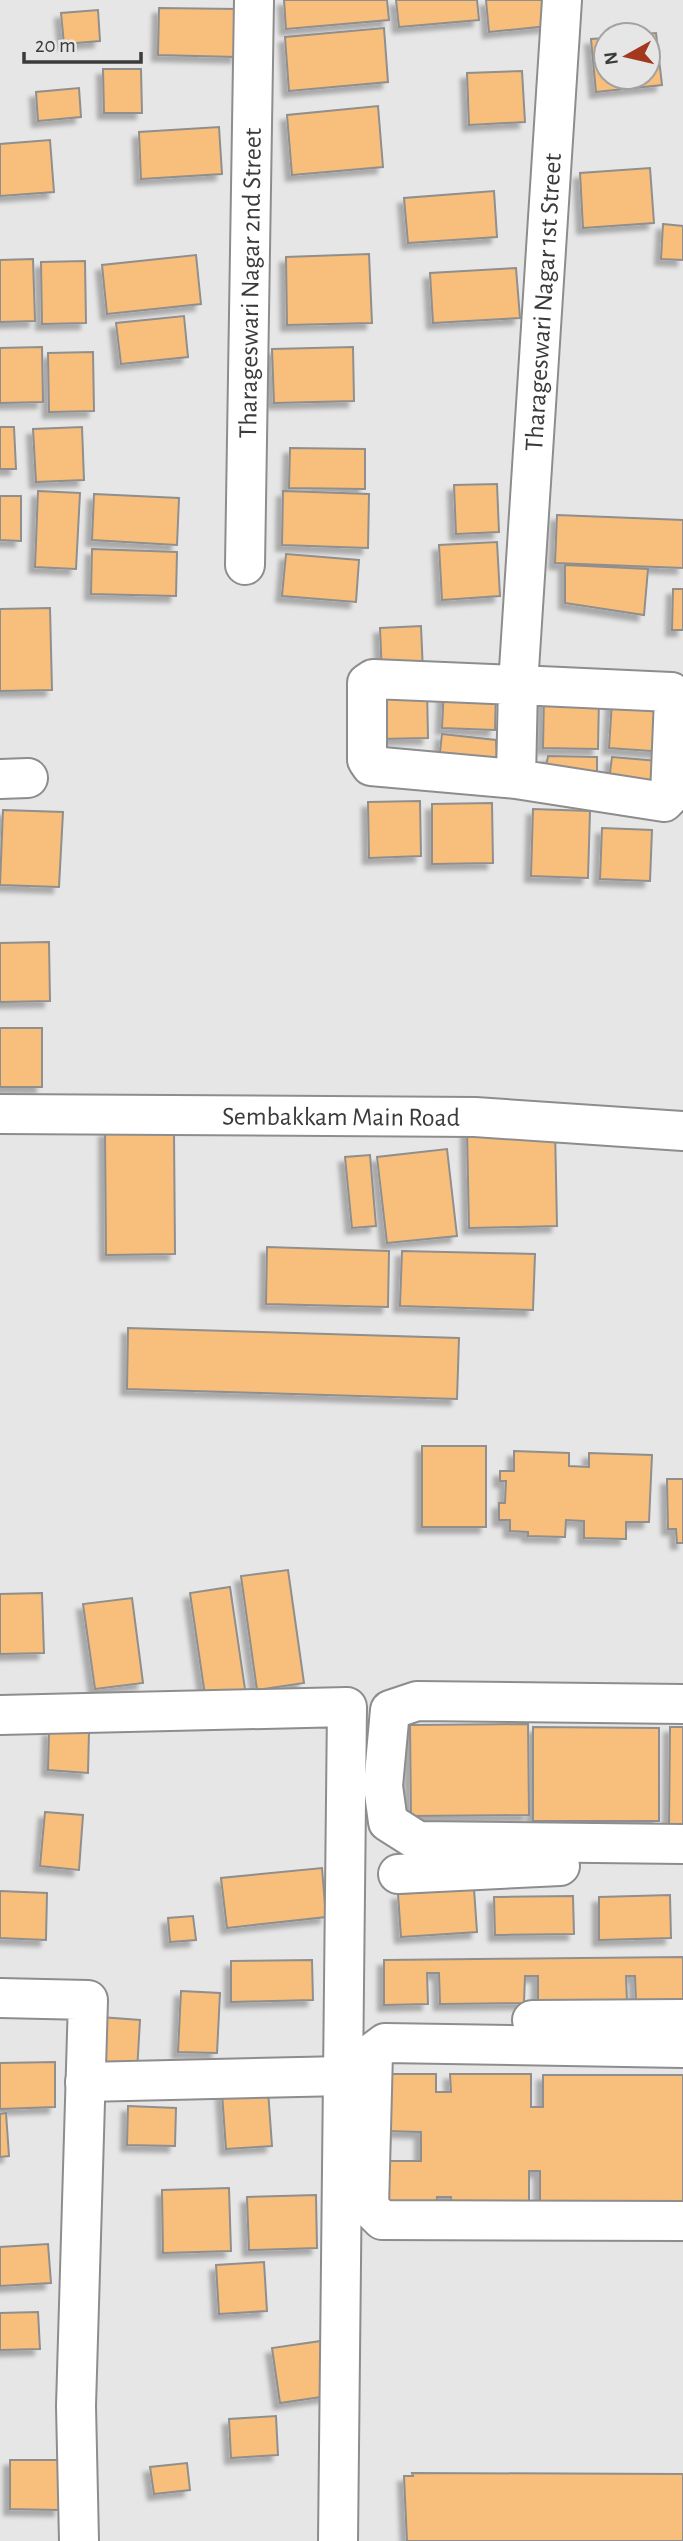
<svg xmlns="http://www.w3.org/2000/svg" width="683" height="2541" viewBox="0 0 683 2541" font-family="'Alegreya Sans',sans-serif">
<defs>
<filter id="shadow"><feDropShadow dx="-6" dy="6" stdDeviation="2" flood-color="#0004"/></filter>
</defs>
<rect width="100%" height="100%" fill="#e6e6e7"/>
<path fill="#f8bf7b" stroke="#908f8e" stroke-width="2" filter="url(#shadow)" d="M284 0H387L389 20 286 29Z
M396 0H477L479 20 399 27Z
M486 0H545L548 26 489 32Z
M159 8 238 9 237 57 158 55Z
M98 10 100 41 64 44 61 13Z
M384 28 388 82 289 91 285 37Z
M656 33 662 85 596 92 591 39 606 38V77H648V35H632Z
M103 69H141L142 113H104Z
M522 71 525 122 469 125 467 73Z
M79 88 81 117 38 121 36 92Z
M378 106 383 167 292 175 287 115Z
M219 127 222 174 141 179 139 132Z
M50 140 54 192 0 196V144Z
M650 168 654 223 583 228 580 173Z
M494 191 497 237 408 243 404 198Z
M663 224 683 226V260L661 259Z
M369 254 372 323 287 325 286 257Z
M196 255 201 304 107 314 102 265Z
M33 259 35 321 0 322V260Z
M85 261 86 323 42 324 41 262Z
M516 268 520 318 433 323 430 273Z
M184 316 188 357 121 364 116 323Z
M42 347 43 402 0 403V348Z
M353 347 354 401 274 403 272 349Z
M93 352 94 411 49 412 48 353Z
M0 427H14L16 469H0Z
M82 427 84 480 36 482 33 429Z
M290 448 365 449V489L289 488Z
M497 484 499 532 456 534 454 485Z
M38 491 80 493 76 569 35 567Z
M283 491 369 494 368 548 282 545Z
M94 494 179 498 177 545 92 540Z
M0 496H21V541L0 540Z
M557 515 683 520V568L555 563Z
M497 542 500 596 442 600 439 545Z
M92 549 177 552 176 596 91 594Z
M286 554 359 560 356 602 282 596Z
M565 565 648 569 644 615 565 603Z
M673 589H683V630H672Z
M50 608 52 690 0 691V609Z
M421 626 423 672 382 675 380 628Z
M444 687 496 689 495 730 442 728Z
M427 688 428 738 379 739 378 689Z
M544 695 599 696 598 749 543 748Z
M612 702 669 705 666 752 609 748Z
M442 734 496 740 497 766 439 761Z
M548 756 597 757V777L545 773Z
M612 757 658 761V784L609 780Z
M420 801 421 856 369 858 368 802Z
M492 803 493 863 432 864V804Z
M533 809 590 811 588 878 531 876Z
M3 810 63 812 59 887 0 885Z
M602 828 652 830 650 881 600 879Z
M49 942 50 1001 0 1002V943Z
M0 1028H42V1087H0Z
M555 1128 557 1226 469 1228 467 1129Z
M105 1131H174L175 1254 106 1255Z
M447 1149 457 1236 387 1243 377 1157Z
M370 1155 376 1226 352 1228 345 1157Z
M267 1247 389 1251 388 1307 266 1304Z
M402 1251 535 1254 533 1310 400 1306Z
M128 1328 459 1338 457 1399 127 1389Z
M422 1446H486V1527H422Z
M514 1451 569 1453V1466L589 1467V1453L652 1455 649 1522H626V1539L584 1538V1521L566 1520 565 1537 528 1536V1532L510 1531V1520H499V1503H505L506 1481H500V1471H514Z
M667 1479H683V1543H677L676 1529H668Z
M288 1570 304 1683 257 1690 241 1576Z
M230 1587 246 1696 206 1702 190 1593Z
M42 1593 44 1653 0 1654V1594Z
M132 1598 143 1683 95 1689 83 1604Z
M528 1724 529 1815 411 1816 410 1725Z
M533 1727 659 1728V1821H533Z
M670 1727H683V1827H669Z
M49 1730 89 1731 88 1773 48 1770Z
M45 1812 83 1815 79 1870 40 1866Z
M322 1868 326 1917 227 1928 221 1878Z
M474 1889 477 1932 401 1937 398 1894Z
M0 1891 47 1893 46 1940 0 1938Z
M670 1895 671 1938 599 1940V1897Z
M573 1896 574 1934 495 1935 494 1897Z
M193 1916 196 1940 170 1942 168 1918Z
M683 1957V2001L636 2002 635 1976H626L627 2002 538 2003V1976H525L524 2003 440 2004 439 1973H427L428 2004 384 2005V1960Z
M312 1960 313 2000 231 2002V1961Z
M181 1991 220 1993 217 2053 178 2052Z
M100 2017 140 2020 137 2072 96 2069Z
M55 2062V2107L0 2109V2063Z
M386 2074H436V2092H451L450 2074H531V2107H543V2075H683V2209L540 2207V2171H529V2208L450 2207 451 2197H437L436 2207H386V2161H421V2132L386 2131Z
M268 2090 272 2146 226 2149 222 2093Z
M128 2106 176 2108 175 2146 127 2145Z
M6 2113 9 2156 0 2157V2114Z
M229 2188 231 2251 163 2253 162 2190Z
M316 2195 317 2248 249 2250 247 2197Z
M48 2244 51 2283 0 2286V2247Z
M264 2262 267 2311 219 2314 216 2265Z
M38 2312 40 2349 0 2350V2313Z
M321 2341 328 2396 280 2403 272 2348Z
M276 2416 278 2455 231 2458 229 2419Z
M10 2460H60V2510L10 2509Z
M187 2463 190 2490 154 2494 150 2467Z
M412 2473 683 2474V2541H407L404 2476H413Z"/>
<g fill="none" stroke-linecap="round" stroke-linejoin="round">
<g stroke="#8d8d8e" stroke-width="42">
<g id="minor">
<path id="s1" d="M245 565 254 0"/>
<path d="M0 779 28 778"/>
<path id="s2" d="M516 779 518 685 373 679 367 683V760L371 766 516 779 664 802 670 796 674 698 671 692 518 685 562 0"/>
<path id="s3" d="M0 1114 475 1117 683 1131"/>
<path d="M683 1704 417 1701 390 1710 383 1786 388 1822 418 1841 683 1844"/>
<path d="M0 1715 347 1707 338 2541"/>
<path d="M398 1874 560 1866"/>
<path d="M0 1998 88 2000 76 2406 79 2541"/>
<path d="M532 2020 683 2019"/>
<path d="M683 2048 385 2043 373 2052 369 2207 382 2220 683 2221"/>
<path d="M85 2082 344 2076"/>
</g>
</g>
<use href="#minor" stroke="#fff" stroke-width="38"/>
</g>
<g text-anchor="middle" stroke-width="5" stroke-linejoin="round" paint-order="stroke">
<g font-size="26" fill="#3b3b3c" stroke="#e6e6e7">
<text dy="9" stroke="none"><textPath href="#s1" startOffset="282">Tharageswari Nagar 2nd Street</textPath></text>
<text dy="9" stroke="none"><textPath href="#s2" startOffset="1276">Tharageswari Nagar 1st Street</textPath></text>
<text dy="9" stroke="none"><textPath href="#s3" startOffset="341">Sembakkam Main Road</textPath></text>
</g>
</g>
<g transform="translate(627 56) rotate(262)"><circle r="33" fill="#e6e6e7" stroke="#a2a2a3" stroke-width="2"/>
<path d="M0-5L12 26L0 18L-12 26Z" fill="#a2391e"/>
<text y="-10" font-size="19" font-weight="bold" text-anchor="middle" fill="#3b3b3c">N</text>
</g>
<path d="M24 52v10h117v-10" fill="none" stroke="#3b3b3c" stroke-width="3.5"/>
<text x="35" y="52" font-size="21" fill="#3b3b3c" stroke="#e6e6e7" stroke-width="5" paint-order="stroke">20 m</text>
</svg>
